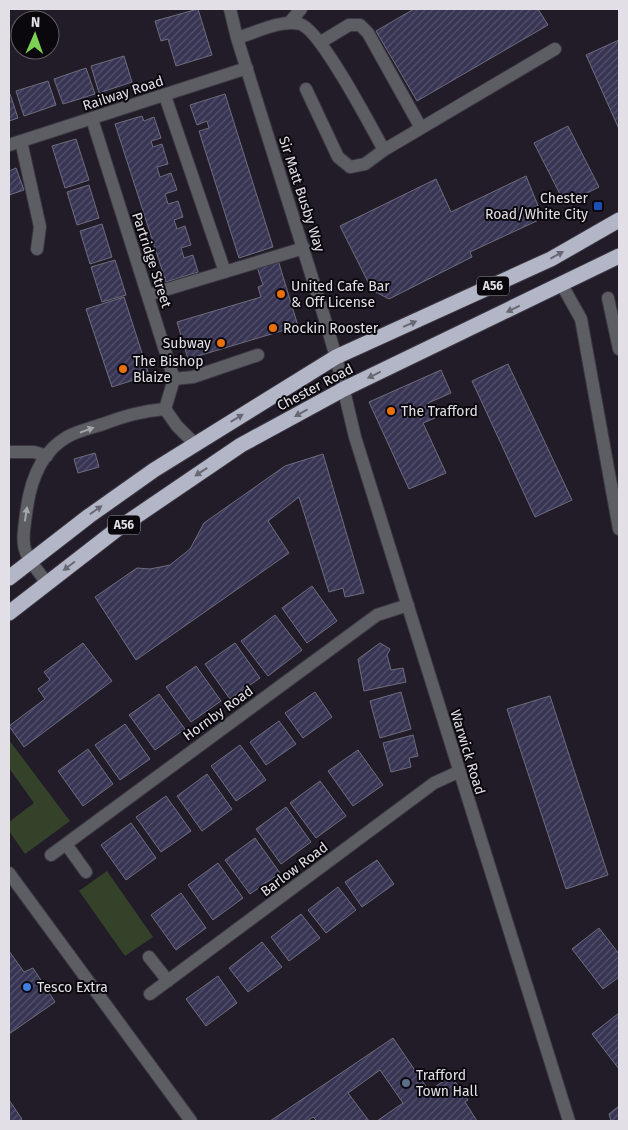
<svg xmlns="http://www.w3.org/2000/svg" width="628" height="1130" viewBox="0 0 628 1130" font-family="'Fira Sans',sans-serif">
<defs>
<pattern id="building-hatch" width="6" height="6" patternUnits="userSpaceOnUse" patternTransform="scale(1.25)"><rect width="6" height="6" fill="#383554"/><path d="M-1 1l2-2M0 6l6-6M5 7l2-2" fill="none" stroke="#54526d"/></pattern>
</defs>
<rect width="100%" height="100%" fill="#211c28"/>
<path fill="#344229" d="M9 740 70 821 25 854 9 831V822L34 803 9 768Z
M107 871 153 937 125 956 79 891Z"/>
<path fill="url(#building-hatch)" stroke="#6e6d7d" d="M198 9 212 55 176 66 168 39 161 41 155 21Z
M414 9H538L548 25 417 101 376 31Z
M619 40V129L586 55Z
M124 56 132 82 99 93 91 66Z
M86 68 95 94 63 104 54 79Z
M48 81 56 105 24 116 16 91Z
M10 94 18 118 9 121V95Z
M225 94 273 247 239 258 199 131 209 128 207 121 197 125 190 105Z
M142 116 144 121 154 117 161 138 151 141 153 147 162 144 168 164 157 167 160 177 171 173 177 190 165 194 168 204 178 201 183 217 174 220 177 229 185 226 191 245 181 248 184 258 193 255 198 272 166 282 115 124Z
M568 126 599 187 565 204 534 143Z
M76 139 89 180 65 188 52 146Z
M16 168 24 190 9 195V171Z
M526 176 543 218 470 252 472 257 389 299 372 290 340 226 436 179 451 212Z
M89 185 99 218 77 225 67 192Z
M102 224 112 257 90 264 80 231Z
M115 260 126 295 102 302 91 267Z
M278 260 298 326 188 359 177 322 261 297 258 287 263 285 257 267Z
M124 297 149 375 112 387 86 309Z
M508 364 572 500 535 517 472 381Z
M441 370 451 393 428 403 435 418 423 423 446 473 409 489 369 402Z
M95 453 99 467 78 473 74 459Z
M323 454 364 593 345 597 343 588 329 592 299 497 268 521 289 553 136 660 95 597 137 568 150 569 170 565 190 549 204 523 285 466Z
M312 586 337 621 307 643 282 608Z
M275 615 302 650 268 676 241 641Z
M83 643 112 681 24 747 9 726 45 699 38 689 50 680 44 672Z
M235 643 260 678 230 699 205 664Z
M380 643 390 649 387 655 391 670 403 668 406 682 364 691 358 659Z
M196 666 221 701 191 722 166 687Z
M315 692 332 717 303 738 285 713Z
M401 692 411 729 380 738 370 701Z
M159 694 185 729 155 750 129 715Z
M550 696 608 875 566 889 507 709Z
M279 721 296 744 266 765 250 742Z
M125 724 150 759 120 780 95 745Z
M413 735 418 756 409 758 411 767 391 772 383 743Z
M240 745 266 780 236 801 211 766Z
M88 749 113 784 83 806 58 771Z
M358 750 383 785 353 806 328 771Z
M207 774 232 809 202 831 177 796Z
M320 781 346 816 316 838 290 803Z
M166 796 191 831 161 852 136 817Z
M286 807 311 842 281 864 256 829Z
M131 823 156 858 126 880 101 845Z
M255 838 280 873 250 894 225 860Z
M377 860 394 884 362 907 345 882Z
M218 863 243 898 213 920 188 885Z
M338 887 356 910 326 933 308 910Z
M181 893 206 928 176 950 151 915Z
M301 914 320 938 289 961 271 937Z
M599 928 619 954V977L603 989 572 949Z
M262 942 282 967 248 992 229 968Z
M9 951 24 972 33 968 55 1002 9 1034Z
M218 976 237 1003 206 1026 186 999Z
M619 1013V1069L592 1034Z
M393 1038 429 1091 451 1076 468 1100 465 1102 477 1121H377L403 1103 380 1070 348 1093 369 1121H317L313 1117 307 1121H270Z
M9 1100 22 1119 19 1121H9Z
M619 1106V1121H611L609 1114Z"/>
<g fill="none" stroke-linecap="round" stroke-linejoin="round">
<g stroke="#3c3743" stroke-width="14">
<path id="minor" d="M230 9 237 38 321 306 336 357 355 437 569 1121
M289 23 301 9
M237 38C255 33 281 19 300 24 321 30 371 127 384 150L555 49
M321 42 349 25H360L368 33 421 128
M306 89 338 157 350 167 365 164 384 150
M165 96 225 272
M92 119 174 379 165 409
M21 141 40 227 37 249
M9 145 247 68
M562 285 581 319 619 529
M148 295 304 248
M608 298 619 349
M174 379 193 377 258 355
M165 409 177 426 195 444
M9 452H34L47 456
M47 583C20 548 21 551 27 507 31 480 41 452 67 437 77 431 91 428 103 424 125 416 141 411 165 409
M66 844 86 872
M51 855 377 615 408 605
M9 873 191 1121
M149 957 168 981
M150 994 434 783 458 772"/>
</g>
<g stroke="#3c3743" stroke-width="17">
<path id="highway" d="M9 578 89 516 154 470 336 357 551 259 619 220
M9 613 116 530 241 445 344 389 619 256"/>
</g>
<use href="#minor" stroke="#5d5e64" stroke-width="12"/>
<use href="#highway" stroke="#b3b6c6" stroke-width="15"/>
</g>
<defs><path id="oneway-solid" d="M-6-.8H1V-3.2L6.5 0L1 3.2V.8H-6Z" transform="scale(1.25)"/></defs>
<g fill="#676873">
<use href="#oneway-solid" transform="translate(557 255) rotate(-29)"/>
<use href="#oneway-solid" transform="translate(513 309) rotate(154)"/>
<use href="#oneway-solid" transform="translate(410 324) rotate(-23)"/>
<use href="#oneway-solid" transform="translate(374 375) rotate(154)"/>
<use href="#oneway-solid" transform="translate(301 413) rotate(151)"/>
<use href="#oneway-solid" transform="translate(237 418) rotate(-31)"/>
<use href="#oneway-solid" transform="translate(201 472) rotate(147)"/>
<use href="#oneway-solid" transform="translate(96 510) rotate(-35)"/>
<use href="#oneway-solid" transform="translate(69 566) rotate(143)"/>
</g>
<g fill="#a6a5ac">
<use href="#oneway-solid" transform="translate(87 430) rotate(-20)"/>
<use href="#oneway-solid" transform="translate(26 514) rotate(-81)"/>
</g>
<rect fill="#1a4fb4" stroke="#0a080d" stroke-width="2" x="593" y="201" width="10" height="10" rx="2.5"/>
<g fill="#e8710a" stroke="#0a080d" stroke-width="2">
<circle cx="281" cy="294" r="5"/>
<circle cx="273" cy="328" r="5"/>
<circle cx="221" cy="343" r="5"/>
<circle cx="123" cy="369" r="5"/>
<circle cx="391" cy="411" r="5"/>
</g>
<circle fill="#3f7fe0" stroke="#0a080d" stroke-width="2" cx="27" cy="987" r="5"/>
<circle fill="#5c6f8a" stroke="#0a080d" stroke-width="2" cx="406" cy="1083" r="5"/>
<g text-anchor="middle" stroke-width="4" stroke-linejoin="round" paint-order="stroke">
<g fill="#0a080d" stroke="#a19ea6" stroke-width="1">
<rect x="477" y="276.5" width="32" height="19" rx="4"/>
<rect x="108" y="515.5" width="32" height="19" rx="4"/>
</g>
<g font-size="12" font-weight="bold" fill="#e2dfe7">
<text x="493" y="290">A56</text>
<text x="124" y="529">A56</text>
</g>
<g font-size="14" fill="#e2dfe7" stroke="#0a080d">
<text transform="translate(123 93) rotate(-18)" y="5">Railway Road</text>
<text transform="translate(302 194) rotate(72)" y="5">Sir Matt Busby Way</text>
<text transform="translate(152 260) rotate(72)" y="5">Partridge Street</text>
<text transform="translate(315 387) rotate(-28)" y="5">Chester Road</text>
<text transform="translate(218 713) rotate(-36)" y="5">Hornby Road</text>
<text transform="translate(468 752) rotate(73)" y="5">Warwick Road</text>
<text transform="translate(294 869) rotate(-37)" y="5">Barlow Road</text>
</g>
<g font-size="14" fill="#e2dfe7" stroke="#0a080d" text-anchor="start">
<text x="588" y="203" text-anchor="end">Chester<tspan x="588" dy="16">Road/White City</tspan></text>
<text x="291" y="291">United Cafe Bar<tspan x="291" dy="16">&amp; Off License</tspan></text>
<text x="283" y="333">Rockin Rooster</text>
<text x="211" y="348" text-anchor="end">Subway</text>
<text x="133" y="366">The Bishop<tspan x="133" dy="16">Blaize</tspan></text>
<text x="401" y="416">The Trafford</text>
<text x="37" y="992">Tesco Extra</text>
<text x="416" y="1080">Trafford<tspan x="416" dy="16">Town Hall</tspan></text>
</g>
</g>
<rect width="628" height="1130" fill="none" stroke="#e2dfe7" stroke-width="20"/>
<g transform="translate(35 35) rotate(2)"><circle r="24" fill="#0a080d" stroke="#605e64"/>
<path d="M0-4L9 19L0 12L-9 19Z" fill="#7cd155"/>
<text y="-8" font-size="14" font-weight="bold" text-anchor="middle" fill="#e2dfe7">N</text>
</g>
</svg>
